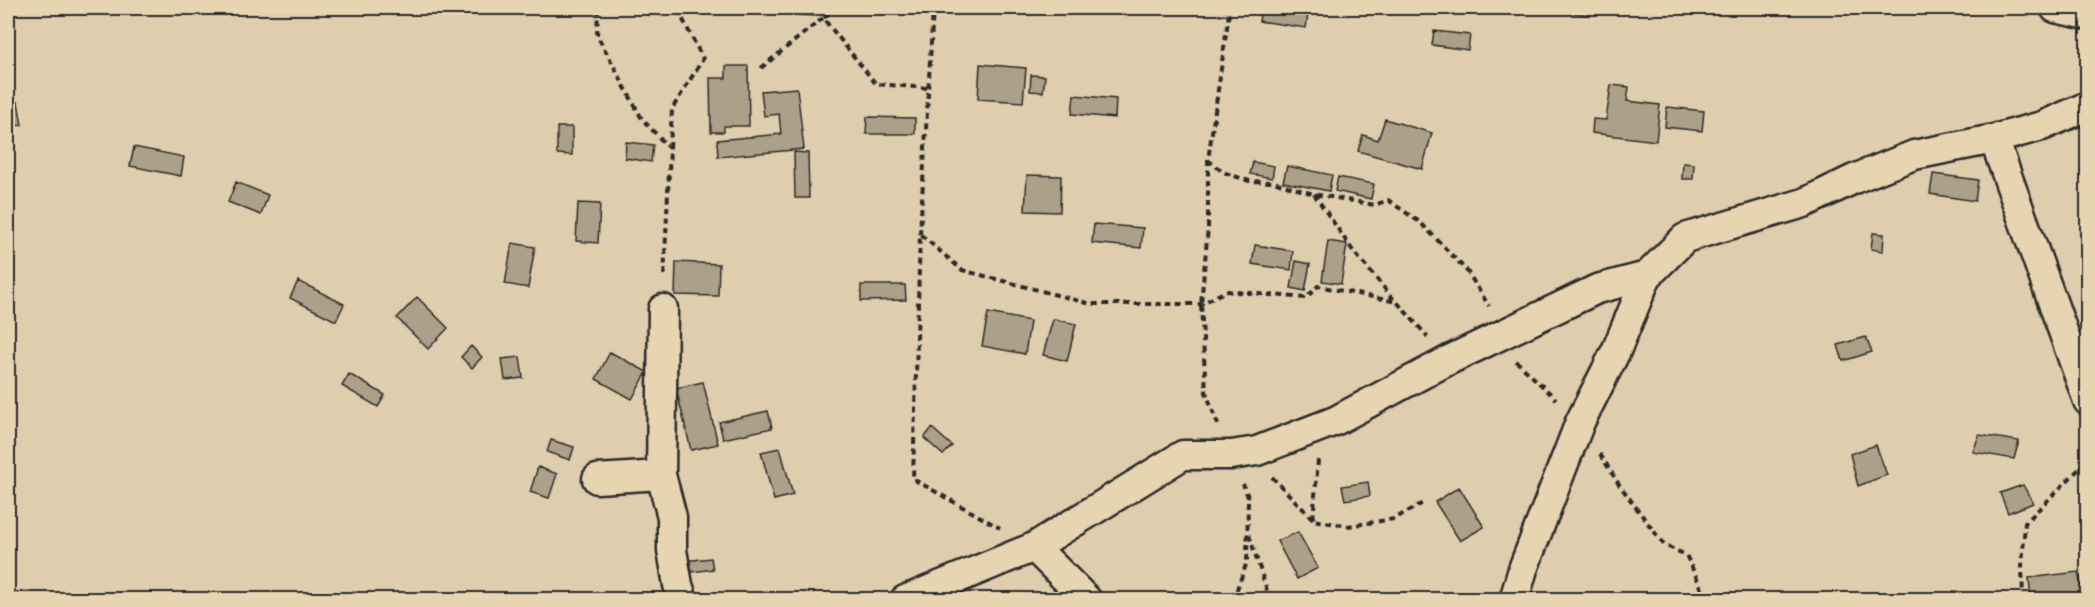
<svg xmlns="http://www.w3.org/2000/svg" width="2095" height="607" viewBox="0 0 2095 607" font-family="Dekko,sans-serif">
<rect width="100%" height="100%" fill="#dfcead"/>
<filter id="ink" filterUnits="userSpaceOnUse"><feTurbulence type="fractalNoise" baseFrequency=".0167" numOctaves="2"/><feDisplacementMap in="SourceGraphic" scale="12" xChannelSelector="R" yChannelSelector="G"/><feConvolveMatrix kernelMatrix="1 2 1 2 8 2 1 2 1" color-interpolation-filters="sRGB"/></filter>
<g filter="url(#ink)">
<path fill="#ada088" stroke="#2b2b2b" stroke-width="1.5" d="M464 8H495L494 13 464 11Z
M798 8H816L815 16 798 15Z
M1261 8H1279V10L1308 15 1306 28 1259 21Z
M1561 8H1589L1588 15 1561 11Z
M1434 31 1470 35 1468 50 1432 45Z
M980 64 1026 68 1023 102 978 99Z
M726 66H748L749 126H724V132H711L710 78H726Z
M1031 75 1045 76 1043 92 1030 91Z
M1611 85 1629 87 1627 101 1660 105 1656 141 1592 133 1593 119 1606 120Z
M797 88 804 149 718 157 717 140 781 134 779 114 764 116 761 91Z
M1074 95 1116 99 1115 118 1072 114Z
M18 102 22 125 8 127V104Z
M1667 107 1704 111 1702 131 1665 127Z
M867 117 915 118V134H866Z
M1385 119 1432 133 1422 169 1358 151 1363 135 1378 140Z
M557 127H572V155L557 154Z
M626 142 653 145 651 162 625 158Z
M134 147 184 157 181 176 130 166Z
M794 152 808 153 809 198H795Z
M1253 162 1274 166 1272 178 1250 174Z
M1683 163 1694 164 1693 179H1682Z
M1287 166 1332 175 1329 191 1283 182Z
M1933 174 1978 180 1975 201 1930 194Z
M1027 175 1061 176 1060 212 1025 211Z
M1338 177 1374 184 1371 199 1335 191Z
M236 182 268 195 261 215 228 202Z
M578 203 600 204 598 243 576 241Z
M1094 224 1143 228 1141 248 1092 243Z
M1873 233 1884 234 1883 251 1871 249Z
M1328 241 1347 244 1341 284 1322 281Z
M512 243 535 247 528 288 505 284Z
M1255 245 1293 251 1291 270 1252 264Z
M1296 261 1310 264 1305 291 1291 288Z
M676 262 719 264 718 296 675 295Z
M298 281 344 304 336 321 290 298Z
M861 285H905L906 300 861 301Z
M417 297 448 328 428 349 397 318Z
M988 313 1030 321 1025 354 982 346Z
M1053 319 1076 324 1067 361 1043 355Z
M1866 337 1872 352 1843 361 1838 345Z
M471 346 482 357 472 368 461 357Z
M610 352 647 372 632 399 596 379Z
M520 357 523 378 505 380 502 359Z
M349 374 385 395 378 407 342 386Z
M703 382 718 444 691 450 676 388Z
M768 411 772 428 723 439 719 422Z
M932 428 952 446 943 455 924 438Z
M1979 435 2019 441 2014 459 1973 452Z
M551 440 574 447 570 460 547 452Z
M1876 445 1887 475 1858 486 1850 454Z
M780 448 793 495 774 500 761 452Z
M538 467 557 474 549 498 530 492Z
M1368 482 1370 496 1345 500 1342 486Z
M2023 485 2033 503 2008 513 2000 493Z
M1459 487 1484 527 1460 541 1435 502Z
M1298 532 1318 568 1297 579 1277 541Z
M711 558 713 569 685 573 683 561Z
M2078 572 2083 594 2031 600 2029 578Z"/>
<g fill="none" stroke-linecap="round" stroke-linejoin="round">
<g stroke="#2b2b2b" stroke-width="33">
<path id="street" d="M2055 8 2088 15
M1994 139 2088 401
M663 309 661 475 672 517V550L678 585 683 600
M597 479 661 475
M1034 547 1087 600
M905 600 1034 547 1183 455H1231L1257 451 1335 421 1449 360 1597 289 1647 276 1685 238 1804 203 1854 179 1914 155 1994 139 2042 126 2088 106
M1514 600 1523 569 1580 422 1616 351 1647 276"/>
</g>
<path stroke="#2b2b2b" stroke-width="4" stroke-dasharray="6 4.5" stroke-linecap="butt" d="M598 8 597 35 642 119 670 149 664 279
M837 8 823 18 876 84 928 88
M933 8 920 234 913 479 1000 528
M761 68 823 18
M670 148 672 109 703 59 677 8
M1208 160 1223 172 1249 181 1273 182 1314 194 1375 205 1388 200 1421 223 1467 271 1489 306
M1314 194 1353 251 1396 302
M921 235 962 270 1091 304H1201L1226 291 1306 298 1318 286 1397 302 1428 337
M1516 361 1556 399
M1218 425 1206 392 1201 304 1208 228V160L1229 13 1224 8
M1600 454 1618 483 1664 545 1686 555 1707 600
M1318 460 1313 520 1348 526 1394 519 1423 503
M1272 477 1313 519
M1249 535 1270 600
M1233 600 1247 562 1248 497 1243 484
M2023 600 2022 566 2025 523 2088 460"/>
<use href="#street" stroke="#e7d5b2" stroke-width="28"/>
</g>
</g>
<rect width="2095" height="607" fill="none" stroke="#e7d5b2" stroke-width="30"/>
<rect x="15" y="15" width="2065" height="577" fill="none" stroke="#2b2b2b" stroke-width="2" filter="url(#ink)"/>
</svg>
